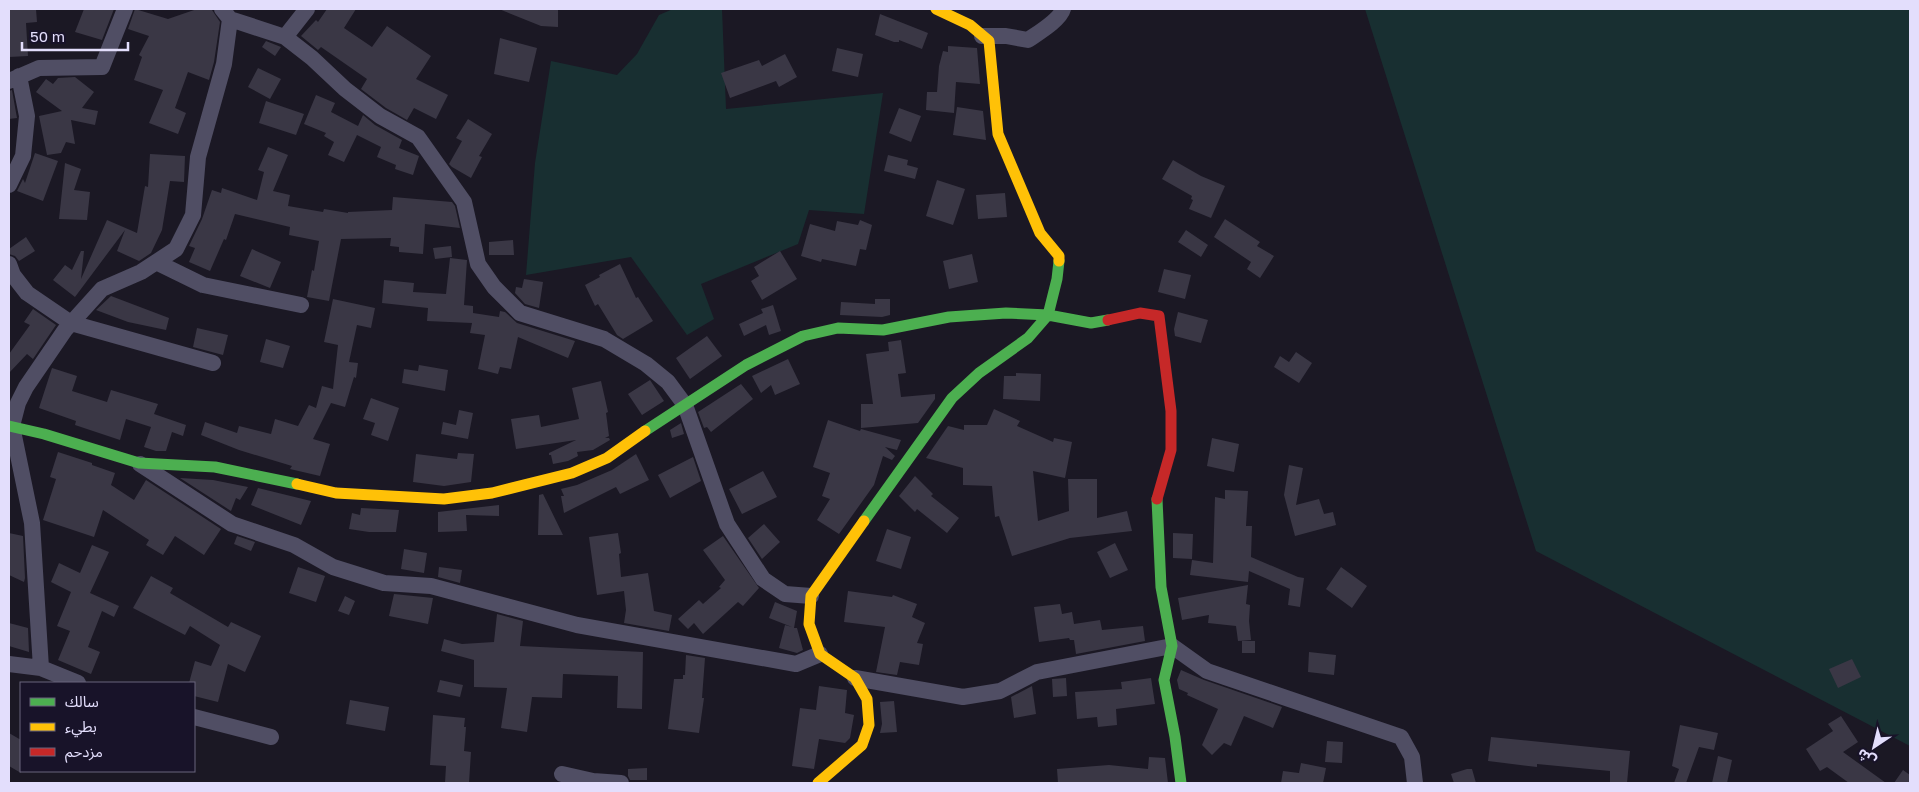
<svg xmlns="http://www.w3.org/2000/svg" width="1919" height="792" viewBox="0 0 1919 792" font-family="'Golos Text','Noto Sans Arabic',sans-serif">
<rect width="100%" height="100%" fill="#1b1824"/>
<path fill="#182f31" d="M673 9H722L726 109 883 93 864 214 809 210 798 244 701 284 714 319 687 335 631 257 526 275 535 163 551 61 617 75 637 54 659 15Z
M1365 9H1910V746L1536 551Z"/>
<path fill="#3a3745" d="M9 9H36L37 22 26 23 28 56 9 57Z
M84 9H114L102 40 75 32Z
M135 9 168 19 197 9H206L212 10 220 22 214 62 209 80 188 72 175 108 186 113 178 134 149 123 163 90 134 80 142 57 139 55 149 36 128 29Z
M327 9H356L344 28 372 47 387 26 431 56 416 79 448 95 436 119 414 108 407 120 386 108 361 89 367 79 321 47 318 50 301 36 316 20 318 22Z
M499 9H558V27L541 26Z
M880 14 928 33 922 49 899 40V42H894L875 35Z
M500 38 537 48 529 82 494 74Z
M266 41 281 47 275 56 262 47Z
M948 46 977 48 980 84 956 82 954 113 926 110 927 92H937L939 66 943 51 948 52Z
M837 48 863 54 858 77 832 71Z
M785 54 797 77 779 87 776 81 730 98 721 73 759 60 762 66Z
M258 68 281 79 270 99 248 87Z
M75 77 94 92 82 108 98 111 95 125 71 120 75 144 66 142 61 153 47 155 39 116 62 111 36 92 46 79 53 84 58 78Z
M12 90 17 118 9 119V91Z
M316 95 335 103 331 112 358 126 363 115 375 125 402 140 399 148 419 156 413 175 395 169 396 165 377 157 381 147 357 135 344 162 328 155 334 142 324 136 326 133 304 124Z
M266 101 304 114 296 135 259 123Z
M957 107 983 111 986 140 953 135Z
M899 108 921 116 911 142 889 133Z
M468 119 492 134 479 156 482 157 471 178 452 167 449 164 462 141 456 138Z
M268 147 288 155 273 191 290 195 288 206 323 212 324 209 348 213V212L392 210 393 197 452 202 455 206 460 228 425 224 423 254 399 252V247L390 246 391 238 341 239 329 301 307 297 312 270 314 271 319 241 289 235 290 227 235 214 226 240 224 239 210 271 189 262 195 248 189 246 202 219 212 190 221 193 222 188 257 200 264 172 258 170Z
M35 153 58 161 43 201 17 191 23 179 25 183Z
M150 154 185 156 184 182 170 181 162 230 151 253 139 261 117 251 125 230 75 297 53 280 65 265 72 270 81 251H84L81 279 107 220 137 233 145 186 148 187Z
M888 155 908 160 907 165 918 168 915 179 884 171Z
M1173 160 1201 176 1225 186 1211 218 1189 209 1193 200 1191 199 1192 196 1162 179Z
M65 163 81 169 74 190 90 192 87 220 59 219Z
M937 180 965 189 953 225 926 216Z
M1005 193 1007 217 978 219 976 195Z
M1225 219 1260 242 1257 246 1274 256 1260 278 1247 269 1251 262 1214 237Z
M860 220 872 225 866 250 860 249 856 266 822 259 821 262 801 256 810 224 835 231 837 221 858 225Z
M1186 230 1208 245 1201 257 1178 242Z
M26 237 35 251 19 261 15 256 9 254V249Z
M513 240 514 255H489V242Z
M451 246 452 257 435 259 433 248Z
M252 249 281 262 270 288 240 276Z
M780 251 797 279 762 300 751 281 759 276 754 267Z
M972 254 978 282 949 289 943 261Z
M450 258 467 260 464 305 473 306V313L499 317 500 311 505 312 517 323 575 341 568 358 518 337 511 369 500 367 498 374 478 369 485 335 470 333 472 323 427 321 428 308 382 303 384 280 414 283 413 292 446 294Z
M620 264 636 298 638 297 653 321 623 339 617 335 598 304 595 306 585 285 600 277 599 275Z
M1164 269 1191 275 1185 299 1158 292Z
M524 279 543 282 539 308 525 304 515 293 516 287 522 288Z
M111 296 169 318 166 330 128 322 96 310Z
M333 299 375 308 371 328 357 325 349 362 358 363 356 378 354 377 345 407 331 403 313 439 330 444 320 476 290 469 292 466 239 450 201 435 205 422 237 433 239 426 271 434 275 419 298 426 309 405 316 408 322 386 333 389 338 345 324 342Z
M875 299H890V315L882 317 840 315 841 302 875 304Z
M773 305 781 331 769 335 766 325 744 336 739 324 763 313 761 309Z
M33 309 56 325 33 359 27 354 9 373V354L30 325 24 322Z
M1178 312 1208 320 1201 343 1175 336 1174 329Z
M197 328 228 335 223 355 193 347Z
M707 336 722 356 690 379 676 358Z
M266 339 290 346 283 368 260 362Z
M901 340 906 373 898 374 901 397 935 394V399L918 423 861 428V404H873L866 354 889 351 888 342Z
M1296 352 1312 363 1299 383 1274 367 1280 356 1289 362Z
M788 359 800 384 775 395 771 385 761 393 752 376Z
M419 365 448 370 445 391 402 383 404 369 418 371Z
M52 368 77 376 72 391 107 402 111 390 158 404 154 414 186 425 183 436 172 432 166 451H156L144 447 151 427 126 419 120 440 75 425 76 421 39 408Z
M1016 373 1041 374 1040 401 1003 399 1004 376H1016Z
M650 380 664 401 642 415 628 394Z
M601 381 608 412 606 413 609 436 605 438H609L610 440 593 450 577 452 578 456 568 461 553 464 551 455H549V453L576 440 516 449 511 419 539 415 541 427 579 419 572 388Z
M741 384 753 399 711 432 707 427 704 428 698 412Z
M371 398 399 408 388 441 371 435 375 423 363 419Z
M994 409 1020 421 1017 426 1053 442 1054 438 1072 442 1065 478 1033 471 1038 521 1069 511 1068 479H1097V518L1127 511 1132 531 1070 538 1012 556 999 516 995 517 992 486 963 485V468L926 458 948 426 964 430V425H987Z
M459 410 473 413 468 439 441 434 443 422 456 425Z
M828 420 860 431 861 429 901 440 897 450 885 447 895 456 892 460 883 456 874 485 839 534 817 520 830 499 822 496 830 473 813 467Z
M681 423 684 434 672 438 670 430Z
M1212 438 1239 444 1234 472 1207 466Z
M58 452 92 463V465L115 473 111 485 134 500 146 480 221 529 204 555 175 536 163 555 146 545 149 540 103 510 94 537 43 520 56 479 50 477Z
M458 453 474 454 471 482 444 486 413 482 416 454 457 459Z
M636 454 649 480 620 494 616 487 564 513 561 496H564L561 489 577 485 612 470Z
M693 457 701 481 670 498 658 475Z
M1289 465 1303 468 1296 505 1319 499 1324 514 1333 512 1336 525 1295 536 1284 495Z
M763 471 777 497 742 514 729 489Z
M915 476 933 494 931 496 959 518 947 533 917 509 915 512 899 496Z
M180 478 213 480 248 487 240 500 236 498 231 511Z
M258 488 311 501 301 525 251 505Z
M1225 490 1248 491 1246 526H1252L1251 557 1298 577 1304 578 1300 607 1288 605 1290 589 1249 571 1248 582 1190 575 1192 560 1213 563 1215 497 1225 499Z
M543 494 563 535H538L539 495Z
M499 505V516L466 515 467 531 438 532V512Z
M361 508 399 510 396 532H369L349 529 352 513 360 515Z
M764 524 780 542 762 559 748 538Z
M887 529 911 537 901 569 876 561Z
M9 533 23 536 25 578 24 582 9 575Z
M618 533 621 553 619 554 621 577 648 573 654 611 672 615 669 631 624 623 626 610 624 591 597 595 589 537Z
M1173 533 1193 534 1192 559 1173 558Z
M237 536 255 542 251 551 234 544Z
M723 536 759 588 743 606 738 602 703 634 694 623 688 629 678 619 699 600 703 604 721 588 719 587 725 580 703 550Z
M1115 543 1128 570 1110 578 1097 552Z
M92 545 109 552 90 593 119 606 114 617 102 611 88 647 100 652 91 674 58 660 70 631 57 626 71 592 51 582 59 563 80 573Z
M404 549 427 553 424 573 401 569Z
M298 567 325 576 316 602 289 593Z
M439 567 462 570 460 583 438 577Z
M1341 567 1367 586 1352 608 1326 589Z
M151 576 173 588 170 593 228 627 231 622 261 636 245 672 228 664 218 702 194 696V683H189L195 661 211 666 220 645 190 626 185 635 133 608Z
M1248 585 1246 604 1250 605 1249 621 1251 640 1238 641 1236 626 1208 623 1209 615 1182 620 1178 598Z
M848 591 892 597 893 595 917 604 912 617 925 623 917 643 923 644 919 665 900 662 897 675 876 672 885 627 844 622Z
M394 594 433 598 428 624 389 616Z
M345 596 355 601 349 615 338 611Z
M775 602 797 611 794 628H797L803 650 797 653 779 648 785 625 792 627 769 618Z
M1060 604 1062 614 1072 612 1074 624 1100 620 1102 630 1143 626 1145 641 1076 654 1074 640H1070L1069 638 1039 642 1034 607Z
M497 614 523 621 520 646 643 652 642 709 617 708 618 676 563 674 562 698 532 697 527 732 501 728 507 688 474 687V660L441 651 444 639 462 644 494 642Z
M9 623 28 628 29 652 9 646Z
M1242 641H1255V653H1242Z
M1309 652 1336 655 1334 675 1308 672Z
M686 655 705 658 702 698H704L699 733 668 729 674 679H683V675H685Z
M1852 659 1861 677 1838 688 1829 669Z
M1181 670 1204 680 1282 707 1273 728 1244 716 1231 746 1224 743 1212 755 1202 745 1218 709 1187 695 1188 693 1179 689 1177 680Z
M1066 678 1067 696 1053 697 1052 679Z
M1151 678 1155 704 1116 709 1117 725 1098 727 1097 717 1077 719 1075 692 1122 689 1121 682Z
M440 680 463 685 460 697 437 692Z
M819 686 847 690 845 713 854 715 850 738 845 743 819 739 814 769 792 766 800 708 816 710Z
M1032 686 1036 714 1014 718 1011 697Z
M350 700 389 707 385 731 346 724Z
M894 701 897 732 880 733 882 724 880 702Z
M433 715 465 718 464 727H466L464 751 471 752 469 783H445L446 766 430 765Z
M1841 716 1858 742 1843 752 1886 783H1849L1827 767 1820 771 1806 749 1833 731 1828 724Z
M1680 725 1718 733 1714 750 1699 747 1686 783H1674L1679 769 1672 766Z
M9 733 21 740V773L9 766Z
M1491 737 1630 751 1627 783H1610V771L1537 764V767L1488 761Z
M1327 741 1343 742 1342 763 1325 762Z
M1718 756 1732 760 1727 783H1712Z
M1149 757 1165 758 1168 783H1058L1057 769 1109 765 1148 769Z
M1301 763 1326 768 1323 783H1281L1283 771 1299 773Z
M647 768V780H630L628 776V769Z
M1467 769H1472L1476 783H1454L1451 774Z
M1903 770 1910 775V783H1894Z"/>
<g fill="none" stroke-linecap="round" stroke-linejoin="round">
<path stroke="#504e64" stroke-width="16" d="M230 19 285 37 312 58 345 89 380 116 418 137 464 202 478 264 494 287 520 313 604 339 646 364 668 382 685 405 727 524 763 579 785 594 811 596
M982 36H1006L1028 40C1038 33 1060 20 1063 9
M285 37 307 9
M9 81 39 68 102 67 125 9
M9 185 23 156 27 116 19 76
M156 262 203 285 301 305
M9 264 13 275 27 293 71 323 213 363
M140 464 232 524 294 545 333 567 384 583 431 586 577 625 796 664 820 654
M9 664 41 668 78 683
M41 668 32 523 12 426 18 403 26 387 65 330 102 289 141 272 176 249 193 215 198 157 224 64 230 19 222 9
M855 678 963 697 1000 691 1037 672 1172 646 1207 671 1401 737 1412 757 1415 783
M194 717 271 737
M562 774 593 781 621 783"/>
<path stroke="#4caf50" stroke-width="11" d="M9 426 44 434 139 463 215 467 297 484
M645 431 746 365 803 336 838 328 883 330 949 317 1006 313 1048 315 1091 323 1108 320
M1157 499 1161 587 1172 646 1164 680 1175 737 1181 783
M864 521 952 398 979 373 1028 338 1048 315 1057 279 1059 261"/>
<path stroke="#ffc107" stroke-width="11" d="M936 9 970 25 989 41 998 134 1040 233 1059 256V261
M297 484 336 493 444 499 492 493 572 473 607 458 645 431
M818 783 862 745 869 725 867 699 855 678 820 654 809 624 811 596 864 521"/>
<path stroke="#c62828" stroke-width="11" d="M1108 320 1140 313 1159 316 1171 411V450L1157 499"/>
</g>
<rect width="1919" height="792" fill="none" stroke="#e3defc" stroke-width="20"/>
<rect x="20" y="682" width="175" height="90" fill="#181329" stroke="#69647d"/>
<rect x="30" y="698" width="25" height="8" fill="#4caf50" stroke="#69647d"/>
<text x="65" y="707" font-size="15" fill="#e3defc">سالك</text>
<rect x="30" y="723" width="25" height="8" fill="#ffc107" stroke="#69647d"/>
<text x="65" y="732" font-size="15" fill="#e3defc">بطيء</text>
<rect x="30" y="748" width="25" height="8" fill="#c62828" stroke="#69647d"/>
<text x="65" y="757" font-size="15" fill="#e3defc">مزدحم</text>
<g transform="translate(1874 747) rotate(215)" stroke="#181329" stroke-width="4" paint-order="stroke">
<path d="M0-4L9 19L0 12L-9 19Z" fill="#e3defc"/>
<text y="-8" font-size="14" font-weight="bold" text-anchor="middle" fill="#e3defc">ش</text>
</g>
<path d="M22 42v8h106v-8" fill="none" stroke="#e3defc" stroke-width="2.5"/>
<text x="30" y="42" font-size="15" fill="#e3defc" stroke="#181329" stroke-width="4" paint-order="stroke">50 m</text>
</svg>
